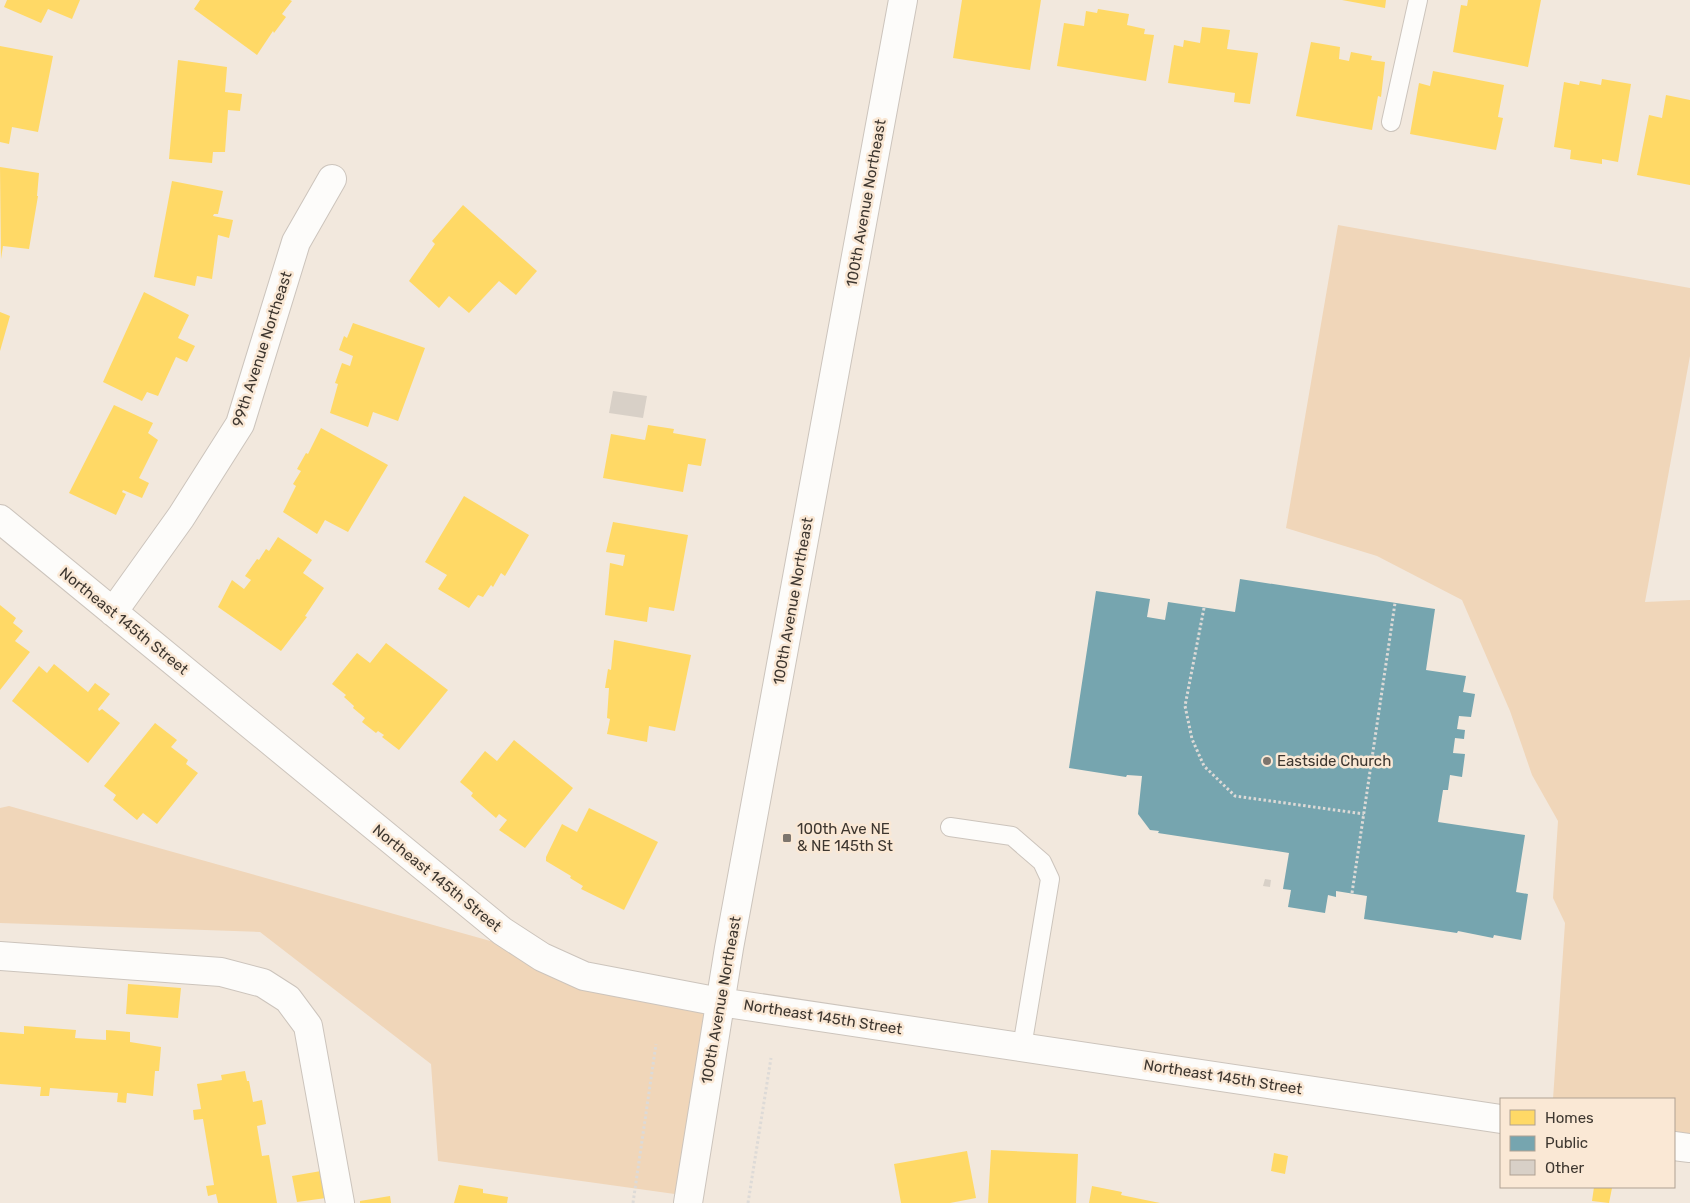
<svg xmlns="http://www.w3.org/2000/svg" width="1690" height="1203" viewBox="0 0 1690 1203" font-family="Rubik,sans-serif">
<rect width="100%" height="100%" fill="#f2e8dd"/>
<path fill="#f0d6b9" d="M1338 225 1690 288V356L1645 602 1690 600V1148L1674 1146V1099H1553L1565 923 1553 898 1558 821 1532 775 1510 711 1462 600 1377 556 1286 528Z
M9 806 718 1005 689 1196 438 1161 431 1064 260 932 0 923V808Z"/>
<path fill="#ffd966" d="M7 0H80L72 19 48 9 41 23 4 7Z
M200 0H290L292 1 282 14 286 17 274 33 273 31 257 55 194 9Z
M962 0H1041L1030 70 953 58Z
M1342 0H1386L1385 8Z
M1468 0H1541L1528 67 1453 52 1461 5 1467 6Z
M1098 9 1129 14 1127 25 1145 29 1144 34 1154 35 1146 81 1057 66 1064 23 1084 26 1086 11 1097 13Z
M1202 27 1230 30 1227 49 1258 53 1250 104 1234 102 1235 93 1168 83 1174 45 1183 47 1184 40 1200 43Z
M1311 42 1340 47 1339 59 1349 61 1351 52 1372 56 1371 60 1385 62 1381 97 1378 96 1372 130 1296 116Z
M0 46 53 56 38 132 12 127 9 144 0 142Z
M178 60 227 67 225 92 242 94 240 111 228 110 225 152H213L212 163 169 159Z
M1433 71 1504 85 1498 117 1503 118 1496 150 1410 134 1419 83 1430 86Z
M1602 79 1631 84 1618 162 1602 159V164L1570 159 1571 150 1554 147 1564 82 1579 85 1580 81 1601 85Z
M1666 95 1690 100V185L1637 175 1649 115 1662 118Z
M0 167 39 173 37 196H38L29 249 3 246 1 259Z
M172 181 223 191 218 214H214L213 216 233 220 229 238 218 235 212 279 197 276 195 286 154 277Z
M463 205 537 271 516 295 499 281 469 313 449 296 439 308 409 281 435 244 432 241Z
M144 292 189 315 178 338 195 346 187 362 176 357 158 396 147 392 142 401 103 382Z
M0 312 10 316 0 351Z
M353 323 425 348 398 421 373 412 368 427 330 413 338 384 335 383 342 363 350 366 353 356 339 350 344 336 347 338Z
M114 405 153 423 148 433 158 440 139 478 149 483 142 498 123 490 122 492 126 494 116 515 69 493Z
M648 425 674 429 673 433 706 439 701 466 688 464 683 492 603 478 611 434 645 440Z
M321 428 388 465 348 532 325 520 317 534 283 512 296 486 293 484 301 471 297 469 306 453 308 454Z
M464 496 529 535 505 576 501 573 493 587 491 585 483 597 478 595 469 608 438 589 447 575 425 562Z
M613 522 688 535 674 611 649 607 647 622 605 615 610 563 623 566 625 555 606 552Z
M278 537 312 560 303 573 324 588 305 616 307 617 281 651 218 607 232 580 244 589 251 580 245 576 257 559 259 560 266 549 269 551Z
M0 605 16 618 13 623 23 631 15 641 30 652 0 690Z
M614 640 691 655 675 731 649 726 647 742 607 734 610 719 607 718 609 688H605L608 669 611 670Z
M386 643 448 690 399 750 382 737 384 735 378 731 376 733 362 722 365 718 353 708 354 706 344 697 346 695 332 684 357 653 370 663Z
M54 664 88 692 95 683 110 694 98 709 99 711 102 709 120 723 88 763 12 701 39 666 47 673Z
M155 723 177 740 171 747 188 760 186 764 198 773 157 824 143 813 137 820 113 800 116 795 104 786Z
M514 740 573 788 525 848 499 830 507 820 499 814 496 818 480 804 471 796 473 793 460 782 485 751 497 761Z
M589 808 658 842 624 910 581 889 583 886 570 878 571 876 546 861V857L562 824 577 832Z
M128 984 181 988 178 1018 126 1014Z
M24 1026 76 1030 75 1038 106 1040V1030L130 1032V1042L161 1047 159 1071H155L153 1096 127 1093 126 1103 117 1102 118 1093 50 1088 49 1096H40L41 1087 0 1084V1032L24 1034Z
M245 1071 247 1081H249L253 1102 262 1100 266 1124 257 1126 262 1156 269 1155 277 1203H218L216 1194 208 1196 206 1186 214 1185 203 1119 194 1120 193 1110 201 1109 197 1084 222 1080 221 1075Z
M991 1150 1078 1154 1076 1203H988Z
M967 1151 976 1198 950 1203H901L894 1164Z
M1274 1153 1288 1156 1285 1174 1271 1171Z
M321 1171 326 1198 297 1202 292 1176Z
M459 1185 483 1189V1193L508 1197 507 1203H454Z
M1092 1186 1122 1192 1121 1195 1160 1203H1089Z
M1594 1187 1612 1188 1609 1203 1592 1201Z
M390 1196 391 1203H360V1201Z"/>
<path fill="#76a5af" d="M1240 579 1435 609 1426 670 1466 676 1463 692 1475 694 1471 717 1459 716 1457 729 1465 730 1464 739 1455 738 1453 753 1465 754 1462 777 1450 775 1448 790H1443L1438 822 1525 835 1516 892 1528 894 1521 940 1494 935 1493 938 1458 931 1457 933 1364 919 1367 896 1336 891V897L1328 895 1325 913 1288 907 1291 890 1283 889 1289 853 1158 833 1159 831 1150 830 1138 814 1142 776 1127 775 1126 777 1069 768 1096 591 1150 599 1147 617 1165 620 1168 602 1235 612Z"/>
<path fill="#d8d0c7" d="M613 391 647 396 643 418 609 413Z
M1265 879 1271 880 1270 887 1263 886Z"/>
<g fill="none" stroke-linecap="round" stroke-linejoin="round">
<g stroke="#ccc4bc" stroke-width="20">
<path id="lane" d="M1391 122 1418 0
M950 827 1012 836 1042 862 1050 879 1022 1047"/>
</g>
<g stroke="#ccc4bc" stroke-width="30">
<path id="street" d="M0 519 502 931 542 957 584 976 720 1002
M113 612 181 517 240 424 296 242 332 179
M0 956 221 972 263 983 288 999 308 1026 340 1203"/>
</g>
<g stroke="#ccc4bc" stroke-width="30">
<path id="secondary" d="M720 1002 1501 1119
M1674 1146 1690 1148
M688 1203 729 948 903 0"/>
</g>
<path stroke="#dddad7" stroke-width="3" stroke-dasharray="2.5 2.5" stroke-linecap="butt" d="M1204 608 1185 706 1192 739 1204 766 1235 796 1364 814
M1352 893 1395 603
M633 1203 656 1044
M748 1203 771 1058"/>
<use href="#lane" stroke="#fdfcfa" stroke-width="18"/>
<use href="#street" stroke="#fdfcfa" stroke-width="28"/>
<use href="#secondary" stroke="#fdfcfa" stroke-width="28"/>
</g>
<g fill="#7d756d" stroke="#fae8d5" stroke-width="2">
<circle cx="1267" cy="761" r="5"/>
<rect x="782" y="833" width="10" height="10" rx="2.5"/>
</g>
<g text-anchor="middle" stroke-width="5" stroke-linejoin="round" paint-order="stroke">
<g font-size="15" fill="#3e3730" stroke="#fae8d5">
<text transform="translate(866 203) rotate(-80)" y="5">100th Avenue Northeast</text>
<text transform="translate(262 349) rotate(-72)" y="5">99th Avenue Northeast</text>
<text transform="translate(793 601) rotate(-80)" y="5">100th Avenue Northeast</text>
<text transform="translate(124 621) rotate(39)" y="5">Northeast 145th Street</text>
<text transform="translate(437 878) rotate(39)" y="5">Northeast 145th Street</text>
<text transform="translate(721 1000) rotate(-80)" y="5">100th Avenue Northeast</text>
<text transform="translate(823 1017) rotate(9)" y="5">Northeast 145th Street</text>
<text transform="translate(1223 1077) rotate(9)" y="5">Northeast 145th Street</text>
</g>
<g font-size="15" fill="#3e3730" stroke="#fae8d5" text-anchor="start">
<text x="1277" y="766">Eastside Church</text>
<text x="797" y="834">100th Ave NE<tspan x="797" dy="17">&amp; NE 145th St</tspan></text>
</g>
</g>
<rect x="1500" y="1098" width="175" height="90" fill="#fae8d5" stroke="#afa193"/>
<rect x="1510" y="1110" width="25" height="15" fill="#ffd966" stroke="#afa193"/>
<text x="1545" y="1123" font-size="15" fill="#3e3730">Homes</text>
<rect x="1510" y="1136" width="25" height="15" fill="#76a5af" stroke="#afa193"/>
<text x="1545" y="1148" font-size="15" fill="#3e3730">Public</text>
<rect x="1510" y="1160" width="25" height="15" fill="#d8d0c7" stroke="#afa193"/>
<text x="1545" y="1173" font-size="15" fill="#3e3730">Other</text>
</svg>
